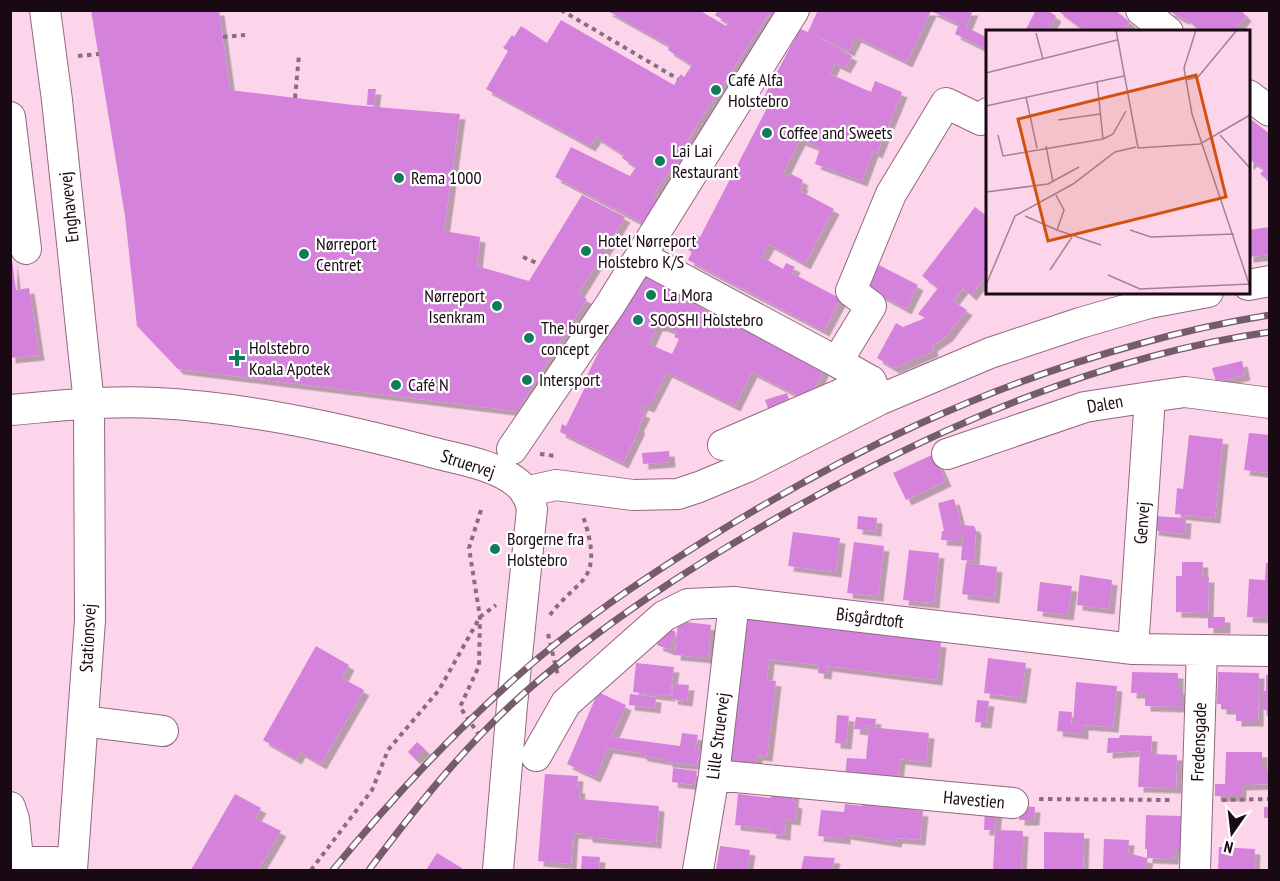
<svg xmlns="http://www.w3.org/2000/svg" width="1280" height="881" viewBox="0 0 1280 881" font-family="'PT Sans Narrow',sans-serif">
<defs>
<filter id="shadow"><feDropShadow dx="5.5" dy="5.5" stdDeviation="0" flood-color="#0004"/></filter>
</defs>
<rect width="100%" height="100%" fill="#fcd5eb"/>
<path fill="#d482db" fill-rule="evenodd" filter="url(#shadow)" d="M91 10H219L230 90 353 105 460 114 444 231 480 237 477 266 529 281 582 195 625 217 578 294 587 299 517 411 178 369 137 326 125 216Z
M606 10H699L726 26 728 23 715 15 718 10H779L773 19 768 15 688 139 694 143 677 169 673 166 653 195 664 202 648 226 555 177 571 147 630 176 636 167 622 158 624 155 596 137 590 146 486 89 508 51 503 48 512 35 514 37 521 26 547 43 561 20 674 85 681 74 684 77 692 65 668 50 670 46Z
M818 10H973L966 27 988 38V50L955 34 959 24 931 11 907 62 856 37 849 51 814 35 852 56 845 68 835 63 830 74 871 92 875 81 902 92 877 153 873 151 862 181 815 164 820 148 800 140 783 174 789 177 791 174 803 180 801 184 803 185 800 191 834 209 805 264 769 244 762 257 783 269 786 263 795 267 792 273 841 299 824 331 688 260 692 252 685 248 693 233 700 237 767 108 760 104 800 29 808 32Z
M1036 10H1047L1056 16 1047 32H1030L1026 29Z
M1057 10H1115L1130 22 1122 32H1081L1082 29Z
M1167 10H1241L1246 16 1233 32H1202L1185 18 1183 19Z
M368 89H376L374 105H367Z
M1248 117 1270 134V182L1260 174 1264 170 1252 161 1248 165Z
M975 207 988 217V274L971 295 963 288 953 301 967 310 947 336 932 346 933 351 894 368 877 358 896 323 903 327 925 318 918 314 938 288 922 276Z
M1270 227V255L1248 257V230Z
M12 259 16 290 29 288 39 355 10 358Z
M879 265 918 285 906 309 864 286 872 272 874 274Z
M648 272 703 300 700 307 824 369 809 401 752 372 735 406 667 372 649 407 643 405 640 411 645 413 638 427 640 428 623 463 560 432 562 424 566 426 590 377 587 376 626 294 633 297 634 296 629 294ZM657 326H662L677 332 674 337 679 339 672 354 649 344Z
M1242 361 1245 375 1216 382 1212 368Z
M787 393 790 403 769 411 765 400Z
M1249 433 1270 435V473L1244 470Z
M1189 435 1223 439 1215 518 1175 514 1177 488 1183 489Z
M669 451 670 462 643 464 642 453Z
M934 454 946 481 906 500 893 473Z
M954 499 961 525 974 526 976 530 974 561 961 560 963 534H960V541L941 540 942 531H944L938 503Z
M858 516 877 518 876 531 857 529Z
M1154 516 1186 518 1185 534 1153 530Z
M793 532 840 538 836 572 788 566Z
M854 542 884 546 878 596 847 593Z
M909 550 939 553 934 603 903 600Z
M1182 562H1203L1202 577H1209L1208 613 1176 612V576H1182Z
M966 563 997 567 994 598 962 594Z
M1266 563H1270V618L1247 617 1249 579 1265 580Z
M1080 575 1112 580 1109 609 1077 605Z
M1040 582 1072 586 1068 615 1037 611Z
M738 617 941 642 937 680 827 666 826 674 818 673 819 665 769 659 767 680 776 681 767 756 757 755 756 764 720 760Z
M1208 617H1225V628H1208Z
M678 621 711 625 708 658 675 655Z
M664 627 676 632 670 650 657 645Z
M316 646 349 665 342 678 364 690 321 764 300 752 296 759 263 740Z
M988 658 1026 663 1021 698 984 693Z
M636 663 674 667 670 696 633 692Z
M1132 672 1178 673V689H1182V707L1145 706V693H1131Z
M1218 672 1259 673 1258 721H1236V709H1221V704H1217Z
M1266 675H1270V710H1261V691H1266Z
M1076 682 1117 686 1113 727 1083 725V734L1057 731 1059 711 1072 712 1071 724 1073 725Z
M673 684 689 685 687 701 672 699Z
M598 692 626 705 612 737 680 746 682 733 698 735 695 748 701 749 697 765 667 762V760L643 756 640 753 608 748 595 777 567 764Z
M630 694 656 697 655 708 629 705Z
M977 700 989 701 986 723 975 722Z
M837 715 849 716 846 744 835 743Z
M856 717 876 719 875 726 866 725 865 730 854 729Z
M869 727 929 733 926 762 900 759 898 776 926 779 925 790 845 775 847 758 866 759Z
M1120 735 1152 736 1151 754 1177 755 1176 788 1138 787 1140 751 1107 753 1108 738H1119Z
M417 742 425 749 415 759 408 752Z
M1226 752H1262V770H1270V784L1241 785V796H1215V784H1225Z
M673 768 697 771 695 785 672 782Z
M545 774 578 776 577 788H580L579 799 659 806 656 843 587 837V834L573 833 571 864 538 861Z
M772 787 794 789 793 802 797 803 795 820 786 819 785 835 770 833 771 829 735 825 738 794 771 798Z
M235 794 261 808 255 818 281 831 258 870H191Z
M862 802 899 805V808L923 811 920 840 897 838 896 842 845 834V839L818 836 821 810 844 812 845 804 862 806Z
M1020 806 1035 807 1034 820H1019Z
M1264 807H1270V818H1264Z
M985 808H997L995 830H984Z
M1146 815 1181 816 1180 850H1174L1173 859 1148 858 1145 869 1103 870 1104 839 1129 840 1128 853 1147 858V849H1145Z
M995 830 1023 831 1021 870H993Z
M1044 832 1084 833 1083 869H1044Z
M720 846 750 850 747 870H716Z
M1219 847 1255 849 1254 870H1218Z
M437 853 465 870H426Z
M582 856 600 857 599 870H581Z
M804 856 835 858 832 870H801Z"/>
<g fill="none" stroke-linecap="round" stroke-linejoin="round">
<g stroke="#926780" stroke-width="32">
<path id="minor" d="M45 10 57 100 89 404 90 620 72 870
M1141 10 1168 32
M1248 95 1270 111
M10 117 26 249
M642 257 837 362
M1248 285 1270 281
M879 400 871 381 837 362 871 306 851 291 891 194 946 103 981 120 988 113
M10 410C59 406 108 400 157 403 251 408 344 429 435 453 461 460 495 465 516 482 525 489 530 498 532 509L512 705 498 870
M723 445 871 381
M512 449 610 305 794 10
M947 454 1085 407 1150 397 1185 392 1270 403
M525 492 556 485 633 495 678 494 699 487 747 467 879 400 990 353 1080 323 1149 303 1208 292
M1133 649 1150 397
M83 721 163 731
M536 756 566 703 664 616 688 604 734 602 1133 649 1270 651
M714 775 1013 803
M10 807 14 819 18 859
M10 860 72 863
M698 870 714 775 734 602
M1195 870 1202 650"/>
</g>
<path stroke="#896e7e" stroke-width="4" stroke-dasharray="4.5 4.5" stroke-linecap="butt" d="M561 10 678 79
M223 37 245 35
M78 56 99 54
M295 98 299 55
M523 257 539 264
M540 454 556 456
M481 510 469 548 480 617 479 666 460 707 481 738
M550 615C559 602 572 592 583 580 598 562 589 535 583 516
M548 634 558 676
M1039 799 1170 800
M1222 800 1270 799
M311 870 372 790 388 750 439 690 480 617 496 605"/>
<use href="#minor" stroke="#fff" stroke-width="30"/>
<g stroke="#755c6b" stroke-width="7">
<path id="rail" d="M333 870C388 803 448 738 513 680 574 625 643 579 712 536 848 452 984 386 1139 344 1181 332 1226 322 1270 315
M369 870C413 811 459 753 513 703 599 625 696 563 796 507 943 425 1102 356 1270 332"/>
</g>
<use href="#rail" stroke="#fff" stroke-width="4.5" stroke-dasharray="14" stroke-linecap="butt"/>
</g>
<g fill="#0f7d59" stroke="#fff" stroke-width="2">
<circle cx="716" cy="90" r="6"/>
<circle cx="767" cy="133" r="6"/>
<circle cx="660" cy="161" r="6"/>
<circle cx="399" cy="178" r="6"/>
<circle cx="586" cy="251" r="6"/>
<circle cx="304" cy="254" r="6"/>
<circle cx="651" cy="295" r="6"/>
<circle cx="497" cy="306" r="6"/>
<circle cx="638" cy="320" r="6"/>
<circle cx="529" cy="338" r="6"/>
<path d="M234 349h6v6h6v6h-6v6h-6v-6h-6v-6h6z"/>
<circle cx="527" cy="380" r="6"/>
<circle cx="396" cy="385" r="6"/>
<circle cx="495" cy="549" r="6"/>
</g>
<g text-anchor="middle" stroke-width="4.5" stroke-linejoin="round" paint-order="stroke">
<g font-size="18" fill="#190913" stroke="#fff" text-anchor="start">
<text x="728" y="86">Café Alfa<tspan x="728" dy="21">Holstebro</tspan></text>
<text x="779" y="139">Coffee and Sweets</text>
<text x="672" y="157">Lai Lai<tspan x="672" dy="21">Restaurant</tspan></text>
<text x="411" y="184">Rema 1000</text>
<text x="598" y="247">Hotel Nørreport<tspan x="598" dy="21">Holstebro K/S</tspan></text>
<text x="316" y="250">Nørreport<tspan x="316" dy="21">Centret</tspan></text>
<text x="663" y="301">La Mora</text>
<text x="485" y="302" text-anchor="end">Nørreport<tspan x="485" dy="21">Isenkram</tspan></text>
<text x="650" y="326">SOOSHI Holstebro</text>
<text x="541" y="334">The burger<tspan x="541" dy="21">concept</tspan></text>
<text x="249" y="354">Holstebro<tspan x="249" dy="21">Koala Apotek</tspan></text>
<text x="539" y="386">Intersport</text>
<text x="408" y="391">Café N</text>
<text x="507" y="545">Borgerne fra<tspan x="507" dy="21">Holstebro</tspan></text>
</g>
<g font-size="18" fill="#190913" stroke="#fff">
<text transform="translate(69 207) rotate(-96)" y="6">Enghavevej</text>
<text transform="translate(1105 404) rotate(-10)" y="6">Dalen</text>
<text transform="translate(468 464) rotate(18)" y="6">Struervej</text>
<text transform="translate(1142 523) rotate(-86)" y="6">Genvej</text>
<text transform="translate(870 618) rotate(7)" y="6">Bisgårdtoft</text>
<text transform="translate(88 638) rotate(-87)" y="6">Stationsvej</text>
<text transform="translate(718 736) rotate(-83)" y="6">Lille Struervej</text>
<text transform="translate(1199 742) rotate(-88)" y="6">Fredensgade</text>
<text transform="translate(974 800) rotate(5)" y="6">Havestien</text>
</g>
</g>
<g transform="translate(986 30)">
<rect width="264" height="264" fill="#fcd5eb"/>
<path fill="none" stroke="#a18395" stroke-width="1.5" d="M130 0 152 118 214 114 264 85M210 0 198 38 206 84 264 257M50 3 57 29M0 43 131 10M200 50 212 47 251 0M111 51 117 109M40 67 51 118M0 76 138 46M72 90 114 84M12 105 17 126 117 109 127 104 140 81M234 105 264 138M60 116 67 152M0 162 62 154 93 137M70 165 78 180 71 200 115 215M39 186 71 200M144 200 165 207 248 204M64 240 86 207M122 245 154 259 264 254M0 255 29 186 87 154 129 122 150 117"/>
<path fill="#d3510d" fill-opacity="0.15" stroke="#d3510d" stroke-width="3" d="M210 45 240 167 62 211 32 89Z"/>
<rect width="264" height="264" fill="none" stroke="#190913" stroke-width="3"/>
</g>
<rect width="1280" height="881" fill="none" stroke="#190913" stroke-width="24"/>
<g transform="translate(1232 833) rotate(194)" stroke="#ffffff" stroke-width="4.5" paint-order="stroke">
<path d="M0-4.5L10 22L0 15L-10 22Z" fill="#190913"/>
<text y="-9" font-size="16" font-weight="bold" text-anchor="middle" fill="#190913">N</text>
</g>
</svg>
